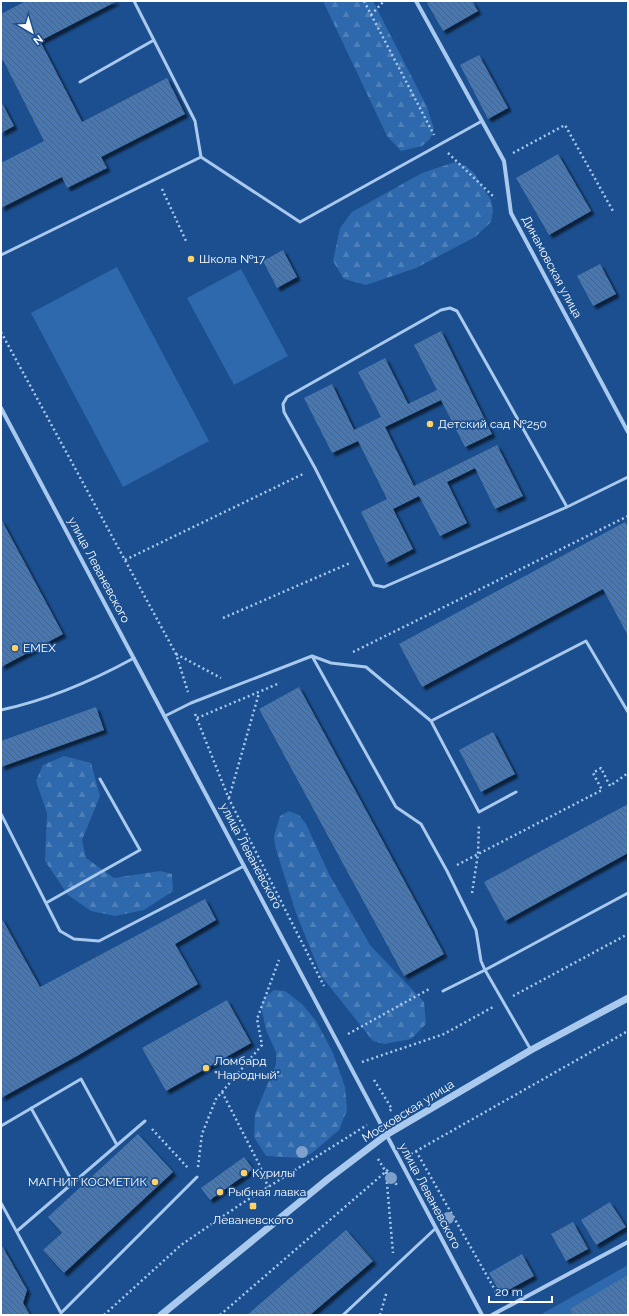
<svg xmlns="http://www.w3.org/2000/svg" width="629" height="1316" viewBox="0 0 629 1316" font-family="Raleway,sans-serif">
<defs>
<pattern id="forest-firs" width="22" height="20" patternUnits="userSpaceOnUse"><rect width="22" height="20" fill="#2e69ad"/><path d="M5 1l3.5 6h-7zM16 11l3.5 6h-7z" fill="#4d80b9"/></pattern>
<pattern id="building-back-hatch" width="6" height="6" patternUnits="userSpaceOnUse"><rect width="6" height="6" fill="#4478b7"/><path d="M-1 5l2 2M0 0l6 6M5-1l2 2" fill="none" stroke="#486282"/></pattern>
<filter id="shadow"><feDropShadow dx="3.5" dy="3.5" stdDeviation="1" flood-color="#0009"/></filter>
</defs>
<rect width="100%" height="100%" fill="#1b4f8f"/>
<path fill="url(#forest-firs)" d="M323 1H373L427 107 434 129 430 139 422 146 401 151 387 136Z
M455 162 466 166 474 173 491 200 493 211 491 222 475 237 416 268 366 285 344 279 333 261 340 228 352 212 422 173Z
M64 756 91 763 100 796 82 840 86 858 114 878 160 871 172 874 173 891 144 910 115 916 91 911 68 895 45 861 47 813 36 781 43 765Z
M289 811 299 815 306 824 329 874 370 945 424 1002 426 1024 411 1039 384 1044 373 1041 322 977 296 913 275 846 274 836 280 816Z
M274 990 285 991 302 1004 316 1021 333 1053 345 1087 347 1110 339 1130 312 1153 302 1158 266 1156 254 1137 255 1114 276 1064V1052L266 1030 261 1006 265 997Z"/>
<path fill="#2e69ad" d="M117 267 209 441 123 487 31 313Z
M241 269 288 356 234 385 187 298Z
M628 1265V1315H540Z"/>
<path fill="url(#building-back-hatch)" filter="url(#shadow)" d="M26 1H117L40 41 82 122 167 78 185 114 101 157 107 168 67 188 62 177 1 208V163L44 141 3 60 1 61V14Z
M430 1H472L478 11 443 31 427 3Z
M479 55 508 108 488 119 460 65Z
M1 101 14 126 1 133Z
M558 154 591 211 549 235 516 178Z
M283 250 297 277 277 288 263 261Z
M600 264 616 294 593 306 577 276Z
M441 331 492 434 465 447 441 400 385 427 414 486 497 445 523 496 495 509 475 468 447 482 467 523 440 536 419 496 393 509 413 549 386 563 361 512 387 499 358 441 332 453 304 398 332 384 354 430 381 417 358 372 385 358 408 404 437 390 414 345Z
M1 519 63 634 1 667Z
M625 522 628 527V636L603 589 422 687 399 644Z
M299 687 444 954 404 976 259 709Z
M96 707 104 730 1 767V741Z
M493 732 515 774 481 792 459 750Z
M628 804V853L505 921 484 882Z
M205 899 216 920 175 944 198 984 77 1056 1 1098V917L40 987Z
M227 1000 251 1043 166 1091 142 1048Z
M138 1134 173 1172 64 1273 43 1250 62 1233 48 1217Z
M244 1157 253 1169 210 1200 201 1188Z
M610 1202 626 1227 596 1245 581 1220Z
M573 1222 588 1249 566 1261 551 1234Z
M346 1230 373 1261 310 1315H247Z
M1 1244 27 1290 23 1303 30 1315H1Z
M522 1254 534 1276 501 1294 489 1273Z
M628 1275V1315H573L570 1309Z"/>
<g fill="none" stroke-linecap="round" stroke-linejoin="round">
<path stroke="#a9c9ee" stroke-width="2.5" stroke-dasharray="2 3" stroke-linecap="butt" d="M364 1 434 135
M371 15 384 1
M448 153 495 198
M513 153 565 125 613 211
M162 189 186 241
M1 332 176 654 188 692
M125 560 305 473
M223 618 350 563
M353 652 628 516
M176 654 221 678
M195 714 229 799 324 986
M197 718 280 683
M229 798 259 693
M457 865 602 790 593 773 601 768 610 786 628 773
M472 893 478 854 479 824
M513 996 628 934
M348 1034 431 988
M362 1062 444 1034 493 1007
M374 1080 392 1109 388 1112
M222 1092 260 1166 268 1187
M152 1129 188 1168
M416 1151 499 1297
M411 1154 628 1031
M378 1159 386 1172 397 1185
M198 1167 202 1134 216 1099 262 1045 257 1019 279 960
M386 1172 393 1253
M104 1315 181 1245 241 1204 367 1125
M220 1315 390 1168
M380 1315 387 1291"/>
<path stroke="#a9c9ee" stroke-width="3" d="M134 1 195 121 201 157
M80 82 154 40
M1 255 201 157 300 222 482 121
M567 507 457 311 450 308 441 310 287 397 283 404 284 412 315 468 374 585 384 587 567 507 628 477
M312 656 396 807 421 824 447 871 476 930 481 961 485 970 443 991
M1 710C48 700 92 681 134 658
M165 716 191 703 312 656 331 663 366 667 431 721 586 641 628 712
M431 721 479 812 516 792
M1 814 60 931 74 939 99 941 244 866
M46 903 140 850 100 779
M531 1050 485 970 628 893
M31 1108 73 1183
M1 1126 81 1079 117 1145
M1 1203 61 1313
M17 1231 145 1121
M61 1313 197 1177
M343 1315 436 1228"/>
<path stroke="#a9c9ee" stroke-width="4" d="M416 1 504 161 511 213 628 432
M1 408 482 1315
M492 1315 628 1242"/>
<path stroke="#a9c9ee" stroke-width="7" d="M161 1315 328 1179 386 1135 531 1050 628 998"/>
</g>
<g fill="#7ea0ca">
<circle cx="302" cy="1152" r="6"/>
<circle cx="391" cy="1178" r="6"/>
<circle cx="448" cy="1218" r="6"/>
</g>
<g fill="#ffd166" stroke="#1b4f8f" stroke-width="1.5">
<circle cx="191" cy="259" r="4"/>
<circle cx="430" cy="424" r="4"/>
<circle cx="15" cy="648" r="4"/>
<circle cx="206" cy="1068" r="4"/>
<circle cx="244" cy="1173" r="4"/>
<circle cx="155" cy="1182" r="4"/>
<circle cx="220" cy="1192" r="4"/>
<rect x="249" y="1202" width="8" height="8" rx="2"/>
</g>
<g text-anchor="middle" stroke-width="3.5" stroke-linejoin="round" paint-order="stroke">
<g font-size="12" fill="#fff" stroke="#1b4f8f" text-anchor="start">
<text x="199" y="263">Школа №17</text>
<text x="438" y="428">Детский сад №250</text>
<text x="23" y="652">EMEX</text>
<text x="214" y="1065">Ломбард<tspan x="214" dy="14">"Народный"</tspan></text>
<text x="252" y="1177">Курилы</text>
<text x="147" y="1186" text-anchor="end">МАГНИТ КОСМЕТИК</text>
<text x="228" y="1196">Рыбная лавка</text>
<text x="253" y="1224" text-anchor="middle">Леваневского</text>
</g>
<g font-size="12" fill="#fff" stroke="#1b4f8f">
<text transform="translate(552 267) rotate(62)" y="4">Динамовская улица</text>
<text transform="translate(99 570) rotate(62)" y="4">улица Леваневского</text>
<text transform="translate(251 856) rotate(62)" y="4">улица Леваневского</text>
<text transform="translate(408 1111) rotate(-32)" y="4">Московская улица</text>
<text transform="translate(430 1196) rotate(62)" y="4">улица Леваневского</text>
</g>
</g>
<rect width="629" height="1316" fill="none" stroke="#ffffff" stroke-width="4"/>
<g transform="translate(32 32) rotate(142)" stroke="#1b4f8f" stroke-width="3" paint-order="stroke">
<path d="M0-3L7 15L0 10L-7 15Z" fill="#ffffff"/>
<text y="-6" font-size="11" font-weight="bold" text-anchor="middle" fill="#ffffff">N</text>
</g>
<path d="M489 1296v6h63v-6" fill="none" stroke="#ffffff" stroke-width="2"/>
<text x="495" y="1296" font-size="12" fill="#ffffff" stroke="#1b4f8f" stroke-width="3" paint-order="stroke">20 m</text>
</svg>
